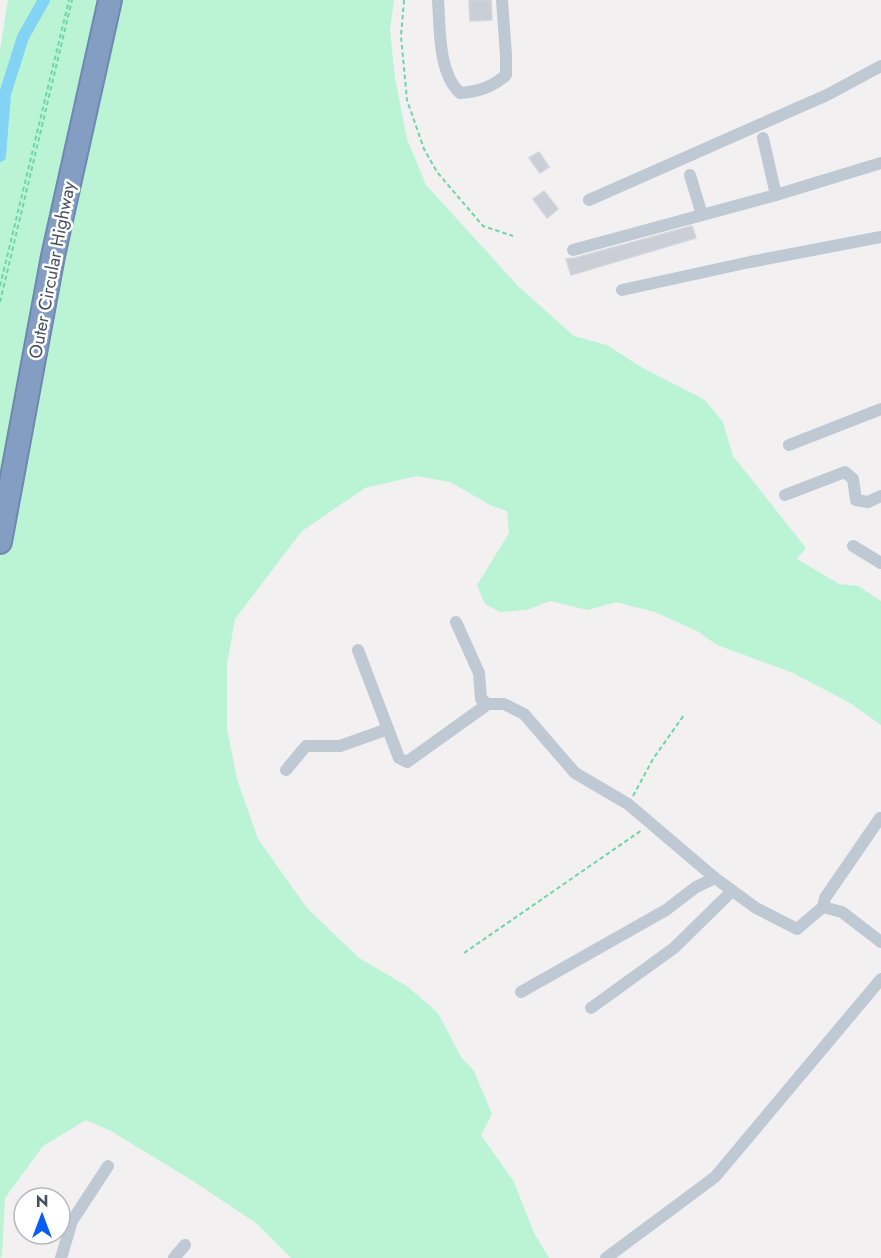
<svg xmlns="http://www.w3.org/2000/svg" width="881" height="1258" viewBox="0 0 881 1258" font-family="Jost,sans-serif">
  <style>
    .green { fill: #baf4d5 }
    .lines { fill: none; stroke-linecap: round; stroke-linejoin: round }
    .canal { stroke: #83d4f4; stroke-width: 12 }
    .building { fill: #cbced6; stroke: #d3d5dc; stroke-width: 1.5 }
    .motorway-casing { stroke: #6e88af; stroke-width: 26 }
    .path { stroke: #6fd5ab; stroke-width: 2; stroke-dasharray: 4.5 3; stroke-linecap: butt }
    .minor { stroke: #bfc9d3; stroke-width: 12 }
    .motorway { stroke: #839dc3; stroke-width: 22 }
    .labels { text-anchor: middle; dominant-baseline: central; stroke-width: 5; stroke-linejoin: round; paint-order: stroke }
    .street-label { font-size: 18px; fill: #46515f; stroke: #fff }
  </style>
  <rect width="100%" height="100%" fill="#f2f0f0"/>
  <path class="green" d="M8,0H394L390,30L395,78L407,139L426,185L519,287L574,336L607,345L641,367L705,400L723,422L733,456L806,548L797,559L839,584L858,586L881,601V725L850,703L793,673L717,645L697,631L655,612L616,602L588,610L550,601L527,610L500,612L485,604L477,585L509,533L507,511L492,506L450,482L417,476L365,488L302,531L235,619L227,664V729L237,779L258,839L307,908L359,958L407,986L438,1013L461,1057L474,1071L492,1114L481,1135L514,1182L534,1233L549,1258H291L256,1223L193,1181L111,1131L86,1120L43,1146L5,1198L2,1256L0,1258V50Z"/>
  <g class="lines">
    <path class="canal" d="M0,156L5,94L23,37L44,0"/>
  </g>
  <g class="building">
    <path d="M469,0H491L492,20L470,21Z"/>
    <path d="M539,152L549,167L540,173L529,158Z"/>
    <path d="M544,191L558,209L547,218L533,199Z"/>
    <path d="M692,226L696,238L571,275L566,259L575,258Z"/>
  </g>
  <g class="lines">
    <g class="motorway-casing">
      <path id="motorway" d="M0,542L53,256L110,0"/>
    </g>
    <g class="path">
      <path d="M404,0L401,36L407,100L424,149L437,172L483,226L513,236"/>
      <path d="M0,286L69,0"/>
      <path d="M0,302L72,0"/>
      <path d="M633,796L653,759L684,715"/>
      <path d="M464,953L642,830"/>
    </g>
    <g class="minor">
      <path d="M438,0C440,28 438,73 460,93C477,92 493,87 506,75V55L502,0"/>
      <path d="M763,138L776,195"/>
      <path d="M690,175L702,215"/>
      <path d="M589,200L827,95L881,66"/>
      <path d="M573,250L776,195L881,163"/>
      <path d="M622,290L750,262L881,237"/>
      <path d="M789,445L881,409"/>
      <path d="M785,495L845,472L853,479L856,500L868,502L881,496"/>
      <path d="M853,546L881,563"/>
      <path d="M456,622L479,673L481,699L488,704H504L524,714L575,773L628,804L715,878L756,908L797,929L823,907L842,912L881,942"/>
      <path d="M358,650L399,758L407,762L488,704"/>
      <path d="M286,770L306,746H340L388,729"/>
      <path d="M823,907L825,898L880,818"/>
      <path d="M521,992L666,910L696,887L715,878"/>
      <path d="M591,1008L674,948L732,891"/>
      <path d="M61,1258L72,1221L108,1166"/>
      <path d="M174,1258L185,1245"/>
      <path d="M606,1258L715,1177L881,979"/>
    </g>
    <use href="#motorway" class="motorway"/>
  </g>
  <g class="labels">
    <g class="street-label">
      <text transform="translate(52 270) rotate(-79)">Outer Circular Highway</text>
    </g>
  </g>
  <g transform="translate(42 1216)"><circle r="28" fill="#ffffff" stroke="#b5b9bf" stroke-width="1.5"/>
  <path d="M0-4.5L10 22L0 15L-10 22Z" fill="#085df4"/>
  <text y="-9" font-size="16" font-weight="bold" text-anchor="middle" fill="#46515f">N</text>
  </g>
</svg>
